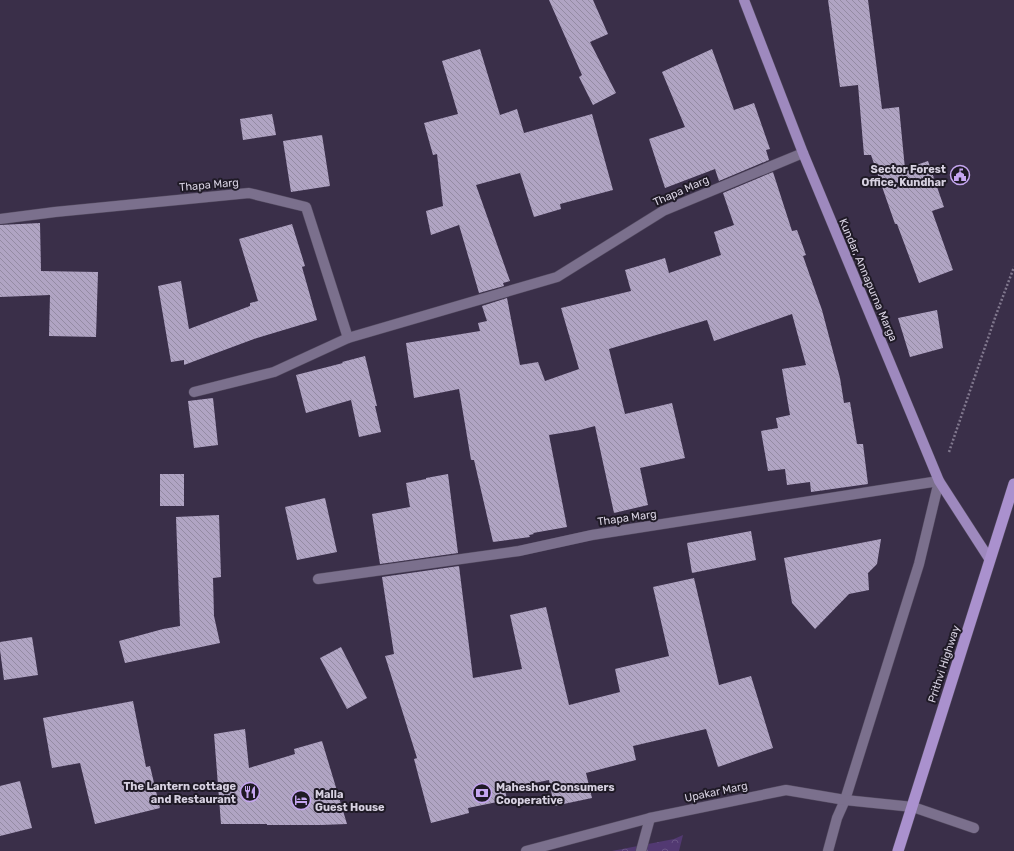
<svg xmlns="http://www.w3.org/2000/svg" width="1014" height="851" viewBox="0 0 1014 851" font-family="Rubik,sans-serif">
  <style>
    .park { fill: url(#park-crowns) }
    .building { fill: url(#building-back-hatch) }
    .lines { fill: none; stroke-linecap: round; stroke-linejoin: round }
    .service-casing { stroke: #544b60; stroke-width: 11 }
    .minor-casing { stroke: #544b60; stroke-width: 11 }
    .primary-casing { stroke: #544b60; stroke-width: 11 }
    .trunk-casing { stroke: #544b60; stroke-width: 12 }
    .path { stroke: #81788e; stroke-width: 2.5; stroke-dasharray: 2 2; stroke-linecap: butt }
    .service { stroke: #7b708d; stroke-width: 10 }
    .minor { stroke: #7b708d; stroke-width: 10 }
    .primary { stroke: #9e89be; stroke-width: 10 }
    .trunk { stroke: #aa91ce; stroke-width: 11 }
    .labels { text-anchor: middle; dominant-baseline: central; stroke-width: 4; stroke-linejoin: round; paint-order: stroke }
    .poi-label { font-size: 11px; font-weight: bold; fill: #d7d1e1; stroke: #1f1a26; text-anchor: end }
    .street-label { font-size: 11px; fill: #d7d1e1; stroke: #1f1a26 }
  </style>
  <defs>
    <pattern id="park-crowns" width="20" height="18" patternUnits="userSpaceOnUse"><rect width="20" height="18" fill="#523972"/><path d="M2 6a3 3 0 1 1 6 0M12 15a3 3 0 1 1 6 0" fill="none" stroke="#6a5586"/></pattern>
    <pattern id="building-back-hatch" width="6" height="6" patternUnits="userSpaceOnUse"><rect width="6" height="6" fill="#b0a4c3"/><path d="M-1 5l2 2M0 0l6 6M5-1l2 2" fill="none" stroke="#948ba3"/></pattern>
  </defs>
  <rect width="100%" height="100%" fill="#3a2f49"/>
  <path class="park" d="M683,835L679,851H612L674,839Z"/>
  <g class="building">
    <path d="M549,0H593L608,34L590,42L616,93L593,105L579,77L582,75Z"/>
    <path d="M828,0H868L882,109L899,107L905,169L928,161L944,207L932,211L953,270L919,283L897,224H895L871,155H864L858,85L840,87Z"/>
    <path d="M480,49L500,115L517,109L524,133L592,114L613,190L560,204L561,209L534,217L520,173L476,185L510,281L503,283L504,286L479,293L459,225L431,235L426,211L443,206L437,154L433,155L424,123L458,114L442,61Z"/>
    <path d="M712,49L734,110L754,103L770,149L766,150L769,160L719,181L715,169L665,188L649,139L685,127L662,72Z"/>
    <path d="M272,114L276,135L243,140L240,119Z"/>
    <path d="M322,135L330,186L291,192L283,141Z"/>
    <path d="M773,172L792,231L797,230L806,255L803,256L822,310L840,378L844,403L850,402L857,444H863L868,484L811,492L810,482L787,485L785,469L768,471L761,431L778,428L776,418L790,415L782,369L806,365L792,314L714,341L707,320L609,349L625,414L672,403L685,458L640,468L648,505L614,513L595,426L580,430L549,435L567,527L533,533L534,534L529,535L530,537L493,542L474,460H471L459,389L414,398L406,343L480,331L478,323L487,321L482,306L507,298L520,365L538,362L545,381L579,369L561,308L631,291L625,270L665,258L669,273L721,255L714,232L734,225L723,193Z"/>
    <path d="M40,223L41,271L98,272L96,337L49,336L50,295L0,297V225Z"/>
    <path d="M292,224L305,266L302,267L317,320L257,338L184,365V360L171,362L158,286L181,281L189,329L250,306V303L258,301L239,239Z"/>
    <path d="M937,310L943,348L910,357L898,318Z"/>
    <path d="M365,356L377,406H375L381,432L359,437L351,400L306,413L296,375L343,363L342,362Z"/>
    <path d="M213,398L218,445L194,448L188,401Z"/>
    <rect x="160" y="474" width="24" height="32"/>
    <path d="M448,474L458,553L380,564L372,514L410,507L406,483L426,479V478Z"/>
    <path d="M325,498L337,552L297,560L285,507Z"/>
    <path d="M219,515L221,577L213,578L214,616L220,643L125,663L119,641L163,629L180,626L176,517Z"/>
    <path d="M751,531L756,560L692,573L687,543Z"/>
    <path d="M881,539L877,564L868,573L869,590L849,594L815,629L792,603L784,558Z"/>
    <path d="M459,566L473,678L522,669L510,615L546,607L569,705L620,692L615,669L669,656L653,587L694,578L719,685L751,676L773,748L718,767L706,729L633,746L636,760L586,773L592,798L554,806L549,780L505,789L507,800L468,808L469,813L431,823L414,759L417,758L385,656L394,654L382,577Z"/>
    <path d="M32,637L38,675L4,680L0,650V642Z"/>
    <path d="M341,647L367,698L347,709L320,658Z"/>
    <path d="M133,701L146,767L150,766L160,808L95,824L80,763L52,768L43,718Z"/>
    <path d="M245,729L249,768L295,754L294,749L322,741L347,824L321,825H267V824H221L214,734Z"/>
    <path d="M20,781L32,828L0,836V786Z"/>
  </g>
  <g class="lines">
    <g class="service-casing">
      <g id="service">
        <path d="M913,807L974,828"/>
        <path d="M641,851L650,818"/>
        <path d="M828,851L837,818L845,800L919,564L939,481"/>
      </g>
    </g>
    <g class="minor-casing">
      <g id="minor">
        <path d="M0,219L55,212L249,193L306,207L348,338"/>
        <path d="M194,392L274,372L348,338L557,277L663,211L803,153"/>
        <path d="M318,579L519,551L592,535L939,481"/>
        <path d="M526,851L650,818L786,790L845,800L913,807"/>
      </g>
    </g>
    <g class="primary-casing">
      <path id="primary" d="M744,0L803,153L939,481L990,560"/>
    </g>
    <g class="trunk-casing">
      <path id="trunk" d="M898,851L1014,484"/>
    </g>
    <path class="path" d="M949,452L996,315L1014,267"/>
    <use href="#service" class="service"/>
    <use href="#minor" class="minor"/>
    <use href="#primary" class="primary"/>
    <use href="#trunk" class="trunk"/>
  </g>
  <defs>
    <g id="civic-ring" transform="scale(1)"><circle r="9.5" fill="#1f1a26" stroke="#c5a6f0" stroke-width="1.5"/><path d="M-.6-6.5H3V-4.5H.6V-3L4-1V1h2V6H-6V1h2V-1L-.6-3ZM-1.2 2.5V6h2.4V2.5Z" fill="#c5a6f0"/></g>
    <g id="restaurant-ring" transform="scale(1)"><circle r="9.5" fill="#1f1a26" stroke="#c5a6f0" stroke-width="1.5"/><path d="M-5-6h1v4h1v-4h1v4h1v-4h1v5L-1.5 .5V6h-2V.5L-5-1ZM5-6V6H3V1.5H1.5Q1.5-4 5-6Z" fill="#c5a6f0"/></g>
    <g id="bank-ring" transform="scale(1)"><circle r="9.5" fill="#1f1a26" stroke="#c5a6f0" stroke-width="1.5"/><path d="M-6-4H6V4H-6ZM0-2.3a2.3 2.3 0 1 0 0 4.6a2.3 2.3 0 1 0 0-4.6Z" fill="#c5a6f0"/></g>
    <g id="hotel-ring" transform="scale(1)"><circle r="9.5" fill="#1f1a26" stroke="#c5a6f0" stroke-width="1.5"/><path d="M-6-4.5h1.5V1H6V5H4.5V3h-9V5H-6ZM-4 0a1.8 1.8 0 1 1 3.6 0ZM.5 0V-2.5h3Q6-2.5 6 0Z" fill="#c5a6f0"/></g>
  </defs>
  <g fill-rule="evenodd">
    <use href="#civic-ring" x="960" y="175"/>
    <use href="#restaurant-ring" x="250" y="792"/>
    <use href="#bank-ring" x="482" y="793"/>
    <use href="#hotel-ring" x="301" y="800"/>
  </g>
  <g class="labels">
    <g class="poi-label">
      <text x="946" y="169">Sector Forest<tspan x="946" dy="13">Office, Kundhar</tspan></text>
      <text x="236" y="786">The Lantern cottage<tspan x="236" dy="13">and Restaurant</tspan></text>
      <text x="496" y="787" text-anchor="start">Maheshor Consumers<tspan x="496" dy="13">Cooperative</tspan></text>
      <text x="315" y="794" text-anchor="start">Malla<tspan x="315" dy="13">Guest House</tspan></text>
    </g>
    <g class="street-label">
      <text transform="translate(209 185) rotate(-5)">Thapa Marg</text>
      <text transform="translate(681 191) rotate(-24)">Thapa Marg</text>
      <text transform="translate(868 280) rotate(67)">Kundar, Annapurna Marga</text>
      <text transform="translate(627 518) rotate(-8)">Thapa Marg</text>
      <text transform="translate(944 664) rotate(-72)">Prithvi Highway</text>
      <text transform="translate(716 792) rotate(-12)">Upakar Marg</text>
    </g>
  </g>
</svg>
